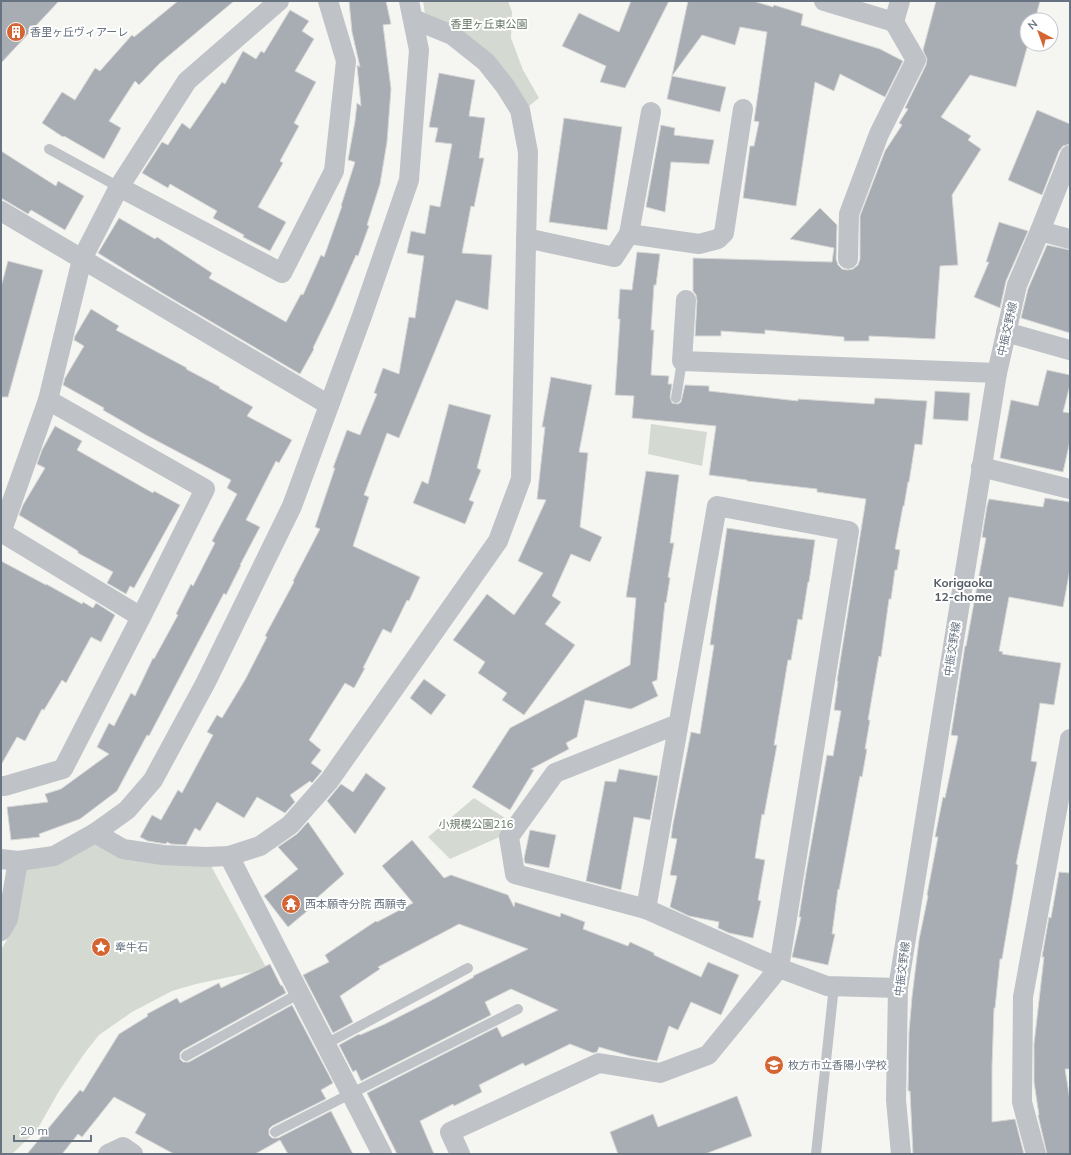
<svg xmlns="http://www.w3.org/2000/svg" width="1071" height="1155" viewBox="0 0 1071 1155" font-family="Mulish,'Noto Sans JP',sans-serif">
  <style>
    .green { fill: #d4dad2 }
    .building { fill: #a7adb3; stroke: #d7d7d5 }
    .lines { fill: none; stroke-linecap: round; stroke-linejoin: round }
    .service { stroke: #bfc2c6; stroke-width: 10 }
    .minor { stroke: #bfc2c6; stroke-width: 20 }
    .labels { text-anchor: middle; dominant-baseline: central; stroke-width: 4; stroke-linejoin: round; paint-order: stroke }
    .park-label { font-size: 11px; fill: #677865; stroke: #fff }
    .poi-label { font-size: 11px; fill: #677381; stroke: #fff; text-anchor: start }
    .street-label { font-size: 11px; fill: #677381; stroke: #fff }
    .neighbourhood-label { font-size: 12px; font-weight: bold; fill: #545d66; stroke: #fff }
  </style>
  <rect width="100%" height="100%" fill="#f5f5f2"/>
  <g class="green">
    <path d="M423,1H508L512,12L511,38L523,70L539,98L529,106L425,14Z"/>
    <path d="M651,424L707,432L702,466L648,454Z"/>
    <path d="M474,798L511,822L504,835L450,859L428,837Z"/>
    <path d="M94,843L210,864L267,969L196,984L172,991L132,1012L99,1035L84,1054L59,1091L37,1130L12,1154H1V950L17,922L26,869Z"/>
  </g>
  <g class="building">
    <path d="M1,1H59L1,63Z"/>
    <path d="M178,1H234L160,63L139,85L135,81L109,121L121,128L104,159L64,136L63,137L42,123L62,92L75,100L95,68L100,71L132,35L134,37Z"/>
    <path d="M349,1H386L391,24L383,25L391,89L387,142L380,184L367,225L369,226L358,256L356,255L333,307L313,348L314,349L300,374L164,294L98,253L119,218L155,239L157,237L212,273L209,278L286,322L301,294L303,295L321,255L324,257L342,206H341L355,162L348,160L355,121L357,103L361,106L357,65L360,67L352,32Z"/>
    <path d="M631,1H669L625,88L600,82L606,66L562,46L579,13L619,32Z"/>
    <path d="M688,1H753L773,7L774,5L803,14L801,25L880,49L903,61L885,97L840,74L834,91L815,82L796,206L743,198L750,146H754L759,122L754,121L767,32L740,27L735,45L702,35L672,76L726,87L720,112L667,99Z"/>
    <path d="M936,1H1040L1035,20H1027L1028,44L1016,87L970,75L941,117L971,136L968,140L981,149L952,195L958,265L940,266L935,339L869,336V341H844V337L765,330V334L721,331V336H695L697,301L696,295L693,291V258L832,262L834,248L790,239L820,208L837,225L836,259L838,265L842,269L847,270L853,269L858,265L860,259V216L885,151L902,125L899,123L908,109L905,108L926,65L927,59L923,50Z"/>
    <path d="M290,10L309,21L302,31L314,39L295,71L316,82L294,123L299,126L280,161L283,163L258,207L286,222L270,251L243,237L244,235L213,218L217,211L170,184L168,188L142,173L162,142L168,145L182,123L190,129L222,82L225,84L243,51L256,59L261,51L264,53Z"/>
    <path d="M439,73L475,80L469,116L485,118L479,158H484L474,207L471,206L462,253L492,255L488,310L456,300L399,438L387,433L364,495L369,497L353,546L420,577L409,601L407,600L391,633L383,629L363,668H365L354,688L345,683L309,740L321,750L311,763L322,771L312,783L310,781L290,795L295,802L285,813L257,797L244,818L217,802L200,831L195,828L186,845L171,844L167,842L166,844L148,841L140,837L152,815L161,820L178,790L182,793L213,735L207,732L217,715L222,718L245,680L267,637L265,636L294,582L293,581L320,529L315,527L335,468H333L347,430L360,435L377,394L374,393L383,368L399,374L409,317L415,318L424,256L407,253L411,231L425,234L430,205L440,207L452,144L435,142L438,128L429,127Z"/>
    <path d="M1037,110L1070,124V144L1063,146L1059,151L1042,195L1008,180Z"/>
    <path d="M564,118L622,127L607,230L549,222Z"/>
    <path d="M661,125L675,128L674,135L714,140L709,164L671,162L665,212L646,207Z"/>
    <path d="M1,151L56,186L58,181L84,196L65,230L31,210L28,214L1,198Z"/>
    <path d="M999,222L1028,231L1006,281L1000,308L974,297L989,262H986Z"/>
    <path d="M1047,245L1070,250V333L1021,318L1028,289Z"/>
    <path d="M637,252L660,254L656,285H654L651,330H654L651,375L669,376L668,384H672L670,397L672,403L678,404L681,402L685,385L709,386V391L798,401V399L874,404L875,398L927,401L922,445L915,444L909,482H908L904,506H903L895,549L900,550L897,570H895L891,599H889L881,657L879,656L868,720H870L865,749H867L862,777L860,776L839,890L838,889L832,934H835L828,965L792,957L801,917H799L806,873L827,755L833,756L841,711L834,710L838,681H837L866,499L817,492V489L747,481V480L709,475L716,426L632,418L634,396L615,395L620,319H618L620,289L632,290Z"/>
    <path d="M8,261L43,270L8,397H1V287Z"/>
    <path d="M91,309L119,326L116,330L187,368L186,369L220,387L219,388L253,407L247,416L292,440L279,463L276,461L246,520L260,527L240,565H241L226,595L224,593L149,736L147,735L117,791L80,819L39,834L40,837L11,840L7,807L48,802L45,794L61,789L109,754L97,747L109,723L114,726L131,693L135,696L153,658L154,659L178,615L176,614L191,584L193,586L215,543L212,541L237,494L227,488L231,480L146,435L103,410L104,408L63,385L65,378L84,346L74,340L75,336Z"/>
    <path d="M1047,370L1070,375V385L1063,412L1070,413V441L1063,472L1000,458L1011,400L1038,406Z"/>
    <path d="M551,377L592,385L579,452L588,453L580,527L602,537L590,562L571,554L552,596L561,602L545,624L575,645L524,715L502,700L507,693L478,673L485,662L453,640L487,594L514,615L543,573L518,561L546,500L537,499L545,427H542Z"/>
    <path d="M935,391L970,393L968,421L933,419Z"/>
    <path d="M449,404L491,415L477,468L481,470L469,500L474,502L465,524L413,503L422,481L428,484Z"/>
    <path d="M55,426L82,441L77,450L153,493L154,491L180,505L134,588L130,586L126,594L107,583L113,572L78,553V551L19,515L23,505L45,468L37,464L42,450Z"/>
    <path d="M646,471L679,475L670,543H674L668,577L670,578L666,603L665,602L657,680L652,682L658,696L631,709L585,700L577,737L566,743L569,749L531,769L534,770L510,810L472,787L510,728L630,665L636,598L626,597Z"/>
    <path d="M1045,498L1070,502V569L1063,607L1009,597L999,651L1003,652L1002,654L1061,663L1054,705L1040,703L1031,761L1037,762L1016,864L1018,865L1002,959H1000L995,1008H994L992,1067V1122L1015,1119L1024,1154H913L910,1091H908L909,1032L912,997L919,940L928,896L927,895L938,837H935L943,797L945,798L958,736L951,735L965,646H966L986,538L982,537L987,506L989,499L1043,507Z"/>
    <path d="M727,528L773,535L815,540L809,582H808L802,620L798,619L791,660H788L774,745H777L764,815L762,814L755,858L765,860L758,900L761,901L753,938L729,933L718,928L719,922L689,916L670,907L677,876L670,875L677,839L671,838L673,824L691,732L700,734L714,645H710Z"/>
    <path d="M1,561L46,585V584L82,604L83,602L93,608L96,603L115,615L101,642L91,637L66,683L62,680L44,710L42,709L25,741L17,737L1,765Z"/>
    <path d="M424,679L446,695L431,715L410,698Z"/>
    <path d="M619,769L658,776L650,820L634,817L621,890L586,881L605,781L616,782Z"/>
    <path d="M366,773L386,788L355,834L327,801L341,784L353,792Z"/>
    <path d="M308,822L344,874L310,904L312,907L288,927L264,896L298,869L278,847L297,834Z"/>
    <path d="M530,830L556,835L549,868L525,863L524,859Z"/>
    <path d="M412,840L444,878L451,875L508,895L514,907L515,902L560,917L561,913L585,922L583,929L628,946L630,942L654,953V955L701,977L708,962L739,975L721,1015L691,1002L678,1030L669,1026L657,1061L630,1056L599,1047L597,1052L593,1053L570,1044L525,1066L523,1063L479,1085L482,1092L454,1106L453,1104L420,1121L434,1154H397L367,1093L497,1027L502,1037L558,1010L511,989L485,1002L491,1015L361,1081L356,1070L353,1072L339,1045L359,1034L360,1035L385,1024L432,1000L474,977L473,976L528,949L459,924L378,967L380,969L340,996L353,1022L333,1033L303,975L329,962L325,955L376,921L377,922L413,903L382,866Z"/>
    <path d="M1059,872L1070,873V1069H1065L1070,1100V1154H1047L1038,1115H1039L1034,1082V1044L1044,957H1042L1049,917L1051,918Z"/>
    <path d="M270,964L281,986L282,985L286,993L183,1050L180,1053V1059L183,1062H189L292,1005L333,1083L321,1090L326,1099L272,1126L269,1129V1135L272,1138H278L331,1111L353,1154H288L280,1140L255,1154H174L135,1133L146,1114L114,1097L82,1137L78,1134L62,1154H27L80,1090L83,1092L119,1034L148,1016L147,1014L177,998L180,1003L219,983L221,988Z"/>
    <path d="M737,1096L752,1136L705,1154H618L610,1132L653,1114L658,1127Z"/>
  </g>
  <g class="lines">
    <g class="service">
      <path d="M49,149L119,187"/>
      <path d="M676,398L682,361"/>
      <path d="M326,1044L468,968"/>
      <path d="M186,1056L300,993"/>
      <path d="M275,1132L518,1009"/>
      <path d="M816,1154L834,986"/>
    </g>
    <g class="minor">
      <path d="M328,1L346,61L334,171L282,273L119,187L82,259L329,405"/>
      <path d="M824,1L894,22L900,1"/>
      <path d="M119,187L187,81L279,1"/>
      <path d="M1,211L82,259L48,400L205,489L141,617L1,532"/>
      <path d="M1040,231L1070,239"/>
      <path d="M629,234L651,112"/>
      <path d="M526,238L614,257L629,234L699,244L718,239L724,233L743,109"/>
      <path d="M848,259L849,214L879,134L916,60L894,22"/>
      <path d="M686,300L682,361L997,373"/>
      <path d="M1006,332L1070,350"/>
      <path d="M981,467L1070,489"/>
      <path d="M1,533L48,400"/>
      <path d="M678,724L555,773L509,837L515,874L646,909L717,506L849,531L779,968L827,986L898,988"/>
      <path d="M1,786H5L63,769L141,617"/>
      <path d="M95,833L123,849L163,855L206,857L229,856L260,846L290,825L329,781L498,541L521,479L528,152L520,110L505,86L486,62L452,35L413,19"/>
      <path d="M229,856L382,1154"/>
      <path d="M1,859L18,861L54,856L95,833L127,810L153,780L206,682L292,506L362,316L409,180L419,50L409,1"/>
      <path d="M1,931L8,919L18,861"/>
      <path d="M108,1154L123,1147L133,1154"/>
      <path d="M460,1154L450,1132L599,1063L660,1073L708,1055L779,968L646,909"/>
      <path d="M901,1154L896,1100L898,988L997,373L1017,285L1040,231L1070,155"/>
      <path d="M1036,1154L1022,1102L1023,997L1070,739"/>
    </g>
  </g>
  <defs>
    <g id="building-disc" transform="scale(1)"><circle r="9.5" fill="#d56433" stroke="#fff"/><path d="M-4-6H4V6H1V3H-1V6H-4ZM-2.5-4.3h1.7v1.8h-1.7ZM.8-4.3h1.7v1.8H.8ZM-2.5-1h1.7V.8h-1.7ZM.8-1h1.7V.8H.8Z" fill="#fff"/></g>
    <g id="temple-disc" transform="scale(1)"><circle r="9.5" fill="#d56433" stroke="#fff"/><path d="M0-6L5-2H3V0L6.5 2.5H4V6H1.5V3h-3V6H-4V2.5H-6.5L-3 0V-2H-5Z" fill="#fff"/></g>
    <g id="sight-disc" transform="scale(1)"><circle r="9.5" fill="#d56433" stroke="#fff"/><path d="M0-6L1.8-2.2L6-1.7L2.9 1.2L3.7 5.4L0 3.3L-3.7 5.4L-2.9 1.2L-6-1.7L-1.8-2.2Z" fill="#fff"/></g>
    <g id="school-disc" transform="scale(1)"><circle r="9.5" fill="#d56433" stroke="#fff"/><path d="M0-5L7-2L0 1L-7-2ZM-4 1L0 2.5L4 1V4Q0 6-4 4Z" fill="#fff"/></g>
  </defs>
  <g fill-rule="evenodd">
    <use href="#building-disc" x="16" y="32"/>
    <use href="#temple-disc" x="291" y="904"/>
    <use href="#sight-disc" x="101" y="947"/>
    <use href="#school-disc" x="774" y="1065"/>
  </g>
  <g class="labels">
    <g class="park-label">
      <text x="489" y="24">香里ヶ丘東公園</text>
      <text x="476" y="824">小規模公園216</text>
    </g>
    <g class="poi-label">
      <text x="30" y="32">香里ヶ丘ヴィアーレ</text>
      <text x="305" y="904">西本願寺分院 西願寺</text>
      <text x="115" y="947">牽牛石</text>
      <text x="788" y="1065">枚方市立香陽小学校</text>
    </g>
    <g class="street-label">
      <text transform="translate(1007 329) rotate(-77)">中振交野線</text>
      <text transform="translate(952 649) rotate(-81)">中振交野線</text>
      <text transform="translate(902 969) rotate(-83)">中振交野線</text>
    </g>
    <g class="neighbourhood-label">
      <text x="963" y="582">Korigaoka<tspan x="963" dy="14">12-chome</tspan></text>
    </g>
  </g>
  <rect width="1071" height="1155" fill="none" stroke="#677381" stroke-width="4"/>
  <g transform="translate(1039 32) rotate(319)"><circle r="19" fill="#ffffff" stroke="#c2c7cd"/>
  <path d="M0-3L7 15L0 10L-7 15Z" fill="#d56433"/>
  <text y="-6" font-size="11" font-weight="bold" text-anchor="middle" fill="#677381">N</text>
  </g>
  <path d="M14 1135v6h77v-6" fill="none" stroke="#677381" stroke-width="2"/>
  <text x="20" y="1135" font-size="12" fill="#677381" stroke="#ffffff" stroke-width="3" paint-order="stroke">20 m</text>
</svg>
